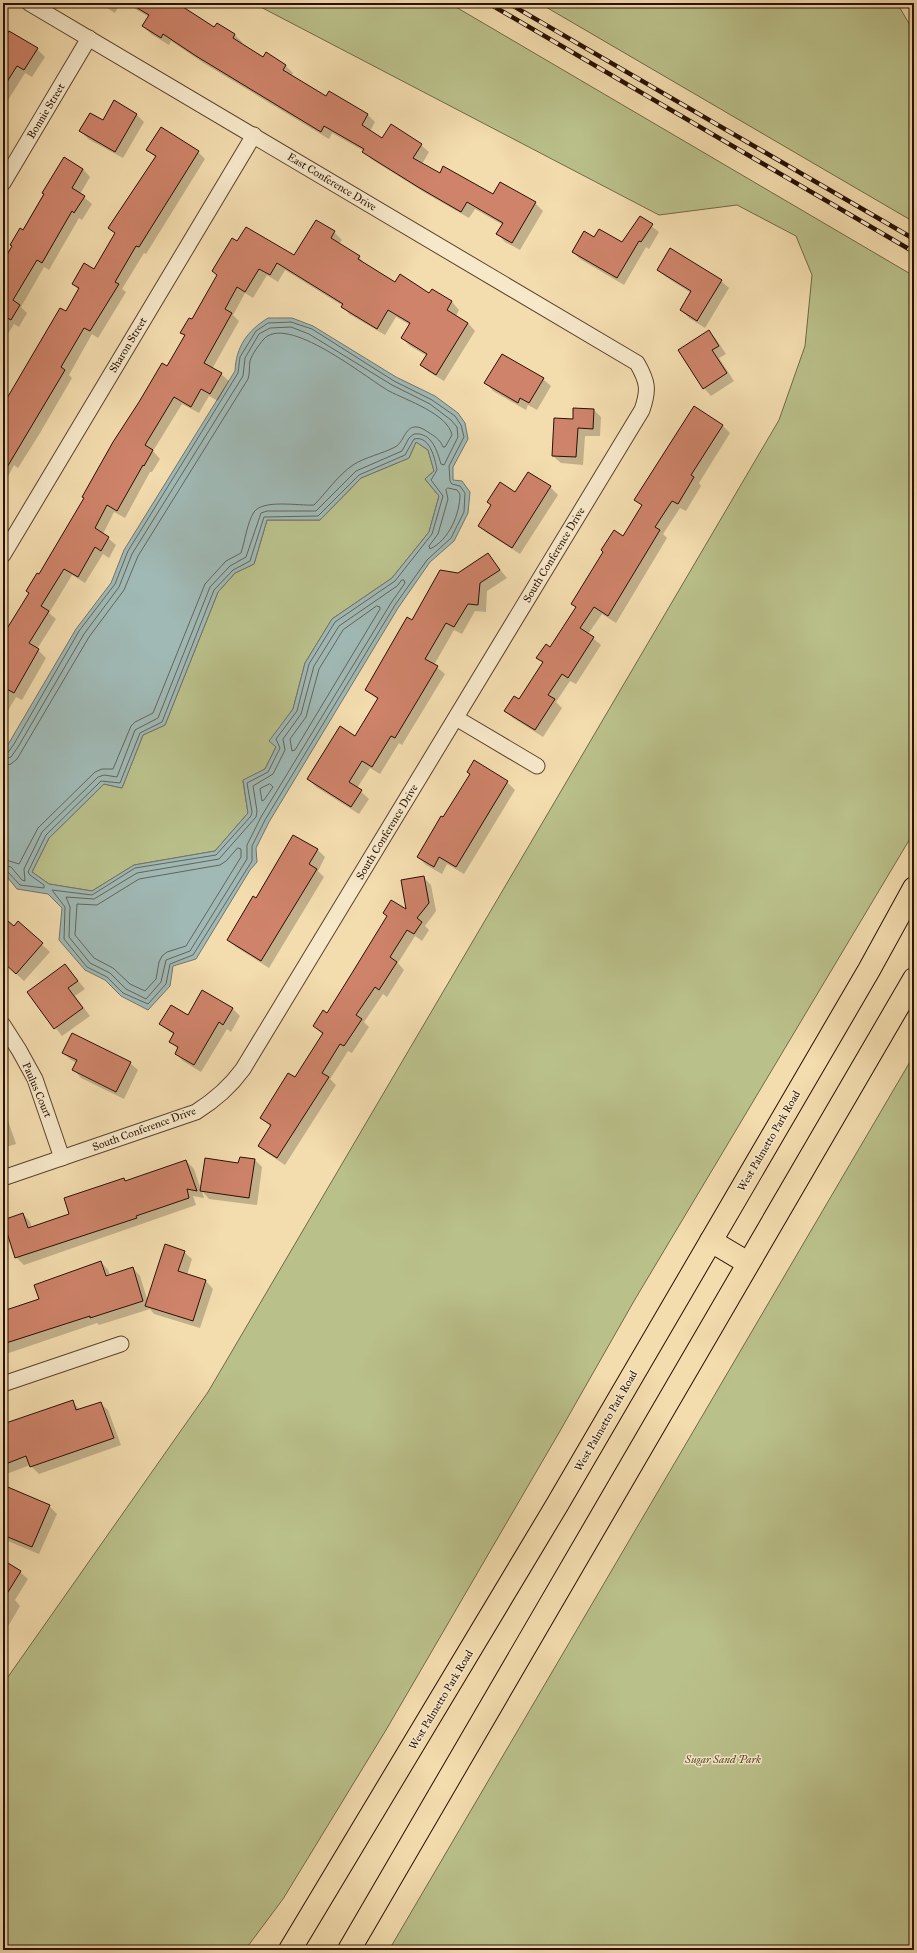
<svg xmlns="http://www.w3.org/2000/svg" width="917" height="1953" viewBox="0 0 917 1953" font-family="'IM FELL Great Primer',serif">
  <style>
    .green { fill: #bac08a; stroke: #726846 }
    .water { fill: #a0b9b5; stroke: #70756d; fill-rule: evenodd }
    .shadow { fill: #0003 }
    .lines { fill: none; stroke-linecap: round; stroke-linejoin: round }
    .shore { stroke: #64645b; stroke-width: 1 }
    .building { fill: #ce836a; stroke: #291001 }
    .minor-casing { stroke: #5c432c; stroke-width: 17 }
    .primary-casing { stroke: #291001; stroke-width: 24 }
    .minor { stroke: #f7e8ca; stroke-width: 15 }
    .primary { stroke: #f3dcae; stroke-width: 22 }
    .rail-casing { stroke: #291001; stroke-width: 4.5 }
    .rail { stroke: #f7e8ca; stroke-width: 3; stroke-dasharray: 9; stroke-linecap: butt }
    .labels { text-anchor: middle; dominant-baseline: central; stroke-width: 3; stroke-linejoin: round; paint-order: stroke }
    .street-label { font-size: 11px; fill: #291001; stroke: #f7e8ca }
    .park-label { font-size: 11px; font-style: italic; fill: #5c4e31; stroke: #f7e8ca }
  </style>
  <rect width="100%" height="100%" fill="#f3dcae"/>
  <filter id="stains"><feTurbulence type="fractalNoise" baseFrequency=".005" numOctaves="4"/><feColorMatrix values="0 0 0 0 .2 0 0 0 0 .09 0 0 0 0 .02 0 0 0 .5 -.17"/></filter>
  <radialGradient id="worn" r=".72"><stop offset=".6" stop-color="#630" stop-opacity="0"/><stop offset="1" stop-color="#630" stop-opacity=".3"/></radialGradient>
  <g class="green">
    <path d="M253,3H449L914,276V832L634,1301L560,1431L386,1730L283,1899L245,1950H3V1684L208,1392L779,420L805,346L812,275L796,236L737,205L659,215Z"/>
    <path d="M539,3H897L914,32V222Z"/>
    <path d="M416,442L428,450L434,471L425,479L439,496L429,532L392,578L332,619L305,663L293,709L270,741L276,747L265,769L243,781L248,813L215,851L134,865L92,891L49,884L32,872L49,838L104,784L122,788L143,735L165,725L218,592L235,573L254,564L267,520H320L361,478L409,458Z"/>
    <path d="M914,1055V1950H389Z"/>
  </g>
  <path class="water" d="M268,318H292L313,326L396,377L435,396L458,413L465,423L468,439L453,467V480L462,481L470,492L468,513L454,541L430,562L398,608L269,822L256,848L257,862L250,870L196,959L173,966L170,986L148,1010L121,996L105,980L85,970L59,940L62,908L48,894L17,889L3,872V753L76,629L111,583L124,550L235,371C236,347 247,331 268,318ZM416,442L428,450L434,471L425,479L439,496L429,532L392,578L332,619L305,663L293,709L269,741L276,747L265,769L243,780L248,813L215,851L134,865L92,891L49,884L32,872L49,838L104,784L122,788L143,735L165,725L218,592L235,573L254,564L267,520H320L361,478L409,458Z"/>
  <g class="shadow">
    <path d="M99,3H120L115,13Z"/>
    <path d="M125,3H175L214,29L217,24L235,35L242,42L241,45L264,59L267,54L286,66L293,73L291,76L326,98L329,93L368,115L375,122L370,131L382,139L421,145L429,152L422,164L440,175L493,196L535,203L543,211L520,250L505,242L498,234L503,225L475,209L469,218L427,194L371,159L364,151L332,133L329,139L205,64L171,41L169,45L151,34L143,26L149,17Z"/>
    <path d="M3,42L37,49L45,57L32,77L25,73L3,108Z"/>
    <path d="M136,114L144,122L123,158L88,139L81,131L103,121Z"/>
    <path d="M3,118L6,121L3,126Z"/>
    <path d="M148,150L198,152L205,159L146,254L144,253L122,289L126,292L98,338L92,334L69,375L72,378L40,433L18,468L14,465L3,486V407L79,290L73,284L94,271L116,234L109,228L156,158Z"/>
    <path d="M64,158L83,169L90,177L80,194L92,204L82,220L79,218L49,270L44,267L21,307L27,313L19,327L14,324L3,342V264Z"/>
    <path d="M640,217L659,232L649,249L646,247L624,285L580,259L573,252L595,238L622,244Z"/>
    <path d="M334,232L342,240L339,244L359,257L366,265L395,284L430,294L432,290L452,302L459,310L456,316L468,323L475,331L444,381L429,372L421,365L427,356L410,346L402,338L410,325L396,317L385,335L349,314L343,306L285,270L278,282L267,275L253,298L245,293L233,315L239,321L212,369L221,374L229,381L218,401L209,396L199,413L182,404L153,451L160,459L152,472H150L125,518L114,512L103,534L116,545L109,558L103,554L85,583L72,575L49,613L56,619L37,649L46,658L22,700L16,697L3,719V634L30,594L168,367L185,336L182,333L192,321L238,242L294,256Z"/>
    <path d="M658,270L721,281L729,288L705,328L689,318L681,310L691,293L666,277Z"/>
    <path d="M709,331L716,339L726,354L719,358L734,381L711,396L704,388Z"/>
    <path d="M543,379L551,386L537,410L528,405L526,410L493,391L486,383Z"/>
    <path d="M694,407L723,426L730,433L699,483L701,486L686,511L680,508L663,534L667,538L616,623L602,614L588,634L601,645L576,684L570,681L556,702L562,708L543,737L513,718L505,710L520,700L543,663L538,658L551,648L576,608L572,604L623,537L642,506L636,499Z"/>
    <path d="M594,410L601,417L600,436H585L583,465L561,463L553,456L574,420Z"/>
    <path d="M528,473L550,487L558,495L520,554L487,533L479,526L515,493Z"/>
    <path d="M488,555L507,578L487,591L486,612L475,611L462,634L454,630L434,665L445,674L402,745L399,743L380,774L370,768L357,788L369,799L359,814L316,787L308,779L356,737L378,700L367,690L412,621L459,574Z"/>
    <path d="M475,762L507,782L515,790L464,874L447,864L442,874L426,865L418,857L471,775L468,772Z"/>
    <path d="M294,836L318,850L325,857L318,871L324,877L269,968L236,947L228,940L257,900Z"/>
    <path d="M423,877L431,885L436,911L425,926L429,930L422,941L415,936L398,963L404,970L387,997L383,994L364,1022L369,1027L352,1053L348,1051L330,1079L336,1085L285,1165L267,1153L260,1146L271,1127L261,1118L295,1078L323,1035L314,1026L328,1014L407,911Z"/>
    <path d="M3,918L14,928L19,923L50,952L24,981L3,962Z"/>
    <path d="M65,965L85,989L75,996L90,1016L62,1036L28,992Z"/>
    <path d="M203,992L233,1009L240,1016L231,1032L227,1029L201,1072L183,1061L176,1053L178,1049L170,1041L174,1035L160,1024L188,1017Z"/>
    <path d="M63,1053L130,1063L138,1070L124,1099L81,1078L74,1070L77,1063L71,1060Z"/>
    <path d="M3,1106L16,1144L3,1148Z"/>
    <path d="M255,1160L262,1167L257,1205L209,1199L202,1191L204,1198L193,1196L196,1205L24,1265L16,1257L23,1214L30,1222L32,1228L70,1215L124,1179L126,1181L186,1161L194,1169L201,1190L239,1164Z"/>
    <path d="M184,1252L192,1259L187,1275L206,1281L213,1289L200,1328L154,1314L150,1309L99,1325L97,1323L3,1355V1307L5,1312L40,1300L101,1262L108,1270L110,1275L133,1268L140,1276L148,1302Z"/>
    <path d="M72,1401L80,1410L100,1403L108,1410L121,1445L39,1474L30,1465L4,1475L3,1473V1425Z"/>
    <path d="M3,1494L49,1506L57,1514L39,1554L3,1539Z"/>
    <path d="M3,1562L20,1572L28,1579L15,1600L20,1606L3,1635Z"/>
  </g>
  <g class="lines">
    <g class="shore">
      <path d="M448,488L457,490L460,494C460,514 449,540 430,549L429,546L438,534L448,499L446,490Z"/>
      <path d="M402,580H404L405,583L391,603L261,817L247,845V859L190,951L166,960L161,982L146,999L126,989L110,973L90,963L69,937L70,907L66,897L94,899L137,873L219,859L256,817L257,811L253,786L273,774L285,750L283,739L301,714L314,666L339,626L397,586Z"/>
      <path d="M377,606L380,607V609L295,750L292,751L290,739L306,717L319,669L343,630Z"/>
      <path d="M3,755L7,754L14,744L79,631L115,584L128,551L238,373L240,357L256,331L268,323L291,322L312,329L394,381L432,400L455,416L461,425L464,437L449,466L450,481L452,484L460,486L465,493L464,512L451,538L427,560L395,605L265,820L252,846V861L193,955L170,964L166,984L148,1004L123,993L107,977L87,967L64,939L65,907L52,890L92,895L135,868L216,855L251,816L252,812L247,783L268,772L280,748L276,739L297,711L309,664L335,622L395,581L432,534L443,496L431,480L437,470C435,459 430,435 414,439L405,455L359,475L318,516L264,517L250,561L233,570L214,590L162,722L140,733L120,783L101,781L46,835L28,872L30,875L44,885V888L20,885L7,871L3,870"/>
      <path d="M3,760L11,757L18,747L84,634L119,587L132,554L243,376L245,358L259,334L270,328L291,327L309,334L392,385L430,404L451,420L457,427L458,437L444,465L441,464C437,451 432,432 414,434L409,438L402,451L356,471L316,511H267L261,513L246,557L230,566L210,587L158,718L135,730L117,777L104,775L98,777L42,832L24,869L25,881L22,880L11,867L3,865"/>
      <path d="M3,766L11,764L17,759L89,637L124,590L138,556L248,379C250,373 249,367 250,361C252,354 259,345 263,340C286,312 366,378 389,391C406,400 448,414 452,435L445,447H443C440,439 434,436 428,432C405,416 406,442 395,447C382,454 365,457 353,465C338,475 326,493 314,505C299,506 263,499 254,512C247,523 245,541 241,553L226,561L205,584L153,713L135,722L131,726L113,769H102L95,772L38,828L19,864L3,859"/>
      <path d="M270,784L273,787L264,800L262,801L260,789Z"/>
      <path d="M238,848L241,849V857L186,946L167,952L162,956L159,962L156,979L145,991L130,984L113,968L94,958L75,935L77,904L97,905L139,879L220,865L226,861Z"/>
    </g>
  </g>
  <g class="building">
    <path d="M129,3H177L214,27L217,23L235,34L233,38L263,57L266,52L286,65L283,70L326,96L329,91L368,114L362,125L382,138L391,124L422,144L413,158L440,173L443,166L493,194L500,182L536,202L512,243L496,234L503,223L467,202L461,212L418,187L362,152L364,149L324,126L321,132L196,56L163,34L161,38L142,26L149,15Z"/>
    <path d="M9,31L38,48L24,70L17,66L3,88V40Z"/>
    <path d="M114,100L137,114L115,152L79,131L90,113L103,120Z"/>
    <path d="M161,127L199,151L139,247L136,246L115,282L119,284L90,331L84,328L61,367L65,370L3,474V405L60,308L66,311L79,288L72,284L84,263L94,269L115,233L108,228L156,156L146,150Z"/>
    <path d="M64,157L83,169L72,188L85,196L74,213L72,211L42,263L37,260L13,300L20,305L11,320L4,316L3,318V262L12,246L10,245L20,228L23,230L44,194L42,193Z"/>
    <path d="M640,216L653,224L641,242L639,241L617,278L572,252L584,231L594,237L599,229L622,242Z"/>
    <path d="M316,220L335,231L331,238L360,256L358,259L395,282L400,274L429,293L432,289L452,301L447,310L468,323L436,375L420,365L427,354L401,338L410,323L388,310L377,329L341,307L343,304L277,263L270,275L259,269L245,292L237,287L225,309L232,313L204,363L222,373L210,394L201,389L191,407L174,397L145,445L153,450L144,466L143,465L117,511L107,505L95,528L109,537L101,551L95,547L78,577L64,569L41,606L49,611L29,643L39,649L14,693L3,687V635L29,593L26,591L37,573L39,574L84,498L82,497L113,442L139,402L162,363L167,366L185,335L180,333L189,318L192,319L217,275L212,271L232,238L237,241L246,227L294,255Z"/>
    <path d="M670,248L722,280L697,321L680,310L691,291L657,270Z"/>
    <path d="M709,330L719,346L712,350L727,373L703,389L678,350Z"/>
    <path d="M502,354L544,378L529,403L520,398L518,403L484,383Z"/>
    <path d="M694,406L723,425L691,475L694,477L678,504L672,501L655,527L660,530L608,616L594,607L580,628L594,637L568,678L562,674L548,695L555,699L535,730L504,711L514,696L519,699L543,662L536,658L546,644L550,647L576,607L571,604L603,552L601,550L614,530L623,536L642,505L634,500Z"/>
    <path d="M573,408L594,409L593,429L578,428L576,457L552,456L554,418L573,419Z"/>
    <path d="M528,472L551,486L512,548L478,526L491,505L487,502L500,482L515,492Z"/>
    <path d="M488,553L500,570L480,583L478,605L468,604L454,627L446,623L425,659L438,666L419,698L395,738L391,736L372,767L362,761L349,782L362,790L351,807L307,779L340,726L355,736L378,698L365,690L407,617L412,620L440,570L458,573Z"/>
    <path d="M474,760L508,781L456,867L439,857L434,867L417,857L441,816L443,817L470,774L467,772Z"/>
    <path d="M293,835L318,849L309,864L317,869L261,961L227,940L253,896L256,898Z"/>
    <path d="M424,876L429,903L417,918L422,922L414,934L407,930L390,957L397,962L379,990L375,987L356,1015L362,1019L344,1046L340,1044L322,1073L329,1077L277,1158L258,1146L271,1125L260,1118L288,1073L295,1077L323,1033L313,1026L323,1010L327,1013L352,973L387,916L383,913L391,900L406,909L401,880Z"/>
    <path d="M3,917L14,926L18,921L43,943L16,974L3,962Z"/>
    <path d="M65,964L78,981L68,988L83,1008L54,1029L27,992Z"/>
    <path d="M202,990L233,1008L223,1025L219,1022L194,1065L175,1054L178,1047L169,1042L174,1033L159,1024L171,1005L188,1015Z"/>
    <path d="M72,1033L131,1062L116,1092L72,1070L77,1060L62,1053Z"/>
    <path d="M240,1157L255,1159L249,1198L200,1191L205,1158L238,1163Z"/>
    <path d="M186,1160L197,1191L187,1189L189,1198L136,1216L137,1218L15,1258L3,1220L23,1213L28,1228L69,1214L64,1198L124,1178L125,1181Z"/>
    <path d="M165,1244L185,1251L178,1271L206,1280L193,1321L145,1306Z"/>
    <path d="M101,1261L106,1276L133,1267L143,1301L90,1318V1316L3,1344V1311L39,1299L34,1285Z"/>
    <path d="M73,1400L76,1410L101,1402L114,1438L30,1467L26,1456L3,1465V1424Z"/>
    <path d="M3,1485L50,1505L32,1547L3,1535Z"/>
    <path d="M3,1560L21,1571L3,1600Z"/>
  </g>
  <g class="lines">
    <g class="minor-casing">
      <g id="minor">
        <path d="M3,183L89,38"/>
        <path d="M3,555L254,135"/>
        <path d="M456,718L537,766"/>
        <path d="M3,1025L19,1050L35,1079L62,1158"/>
        <path d="M3,1178L196,1112C215,1100 230,1087 243,1069L642,410C649,390 648,382 637,363L29,3"/>
        <path d="M3,1384L121,1344"/>
      </g>
    </g>
    <g class="primary-casing">
      <g id="primary">
        <path d="M711,1241L748,1263"/>
        <path d="M290,1950L557,1505L869,970L914,888"/>
        <path d="M349,1950L914,979"/>
      </g>
    </g>
    <use href="#minor" class="minor"/>
    <use href="#primary" class="primary"/>
    <g class="rail-casing">
      <g id="rail">
        <path d="M488,3L914,252"/>
        <path d="M508,3L914,239"/>
      </g>
    </g>
    <use href="#rail" class="rail"/>
  </g>
  <g class="labels">
    <g class="street-label">
      <text transform="translate(46 111) rotate(-59)">Bonnie Street</text>
      <text transform="translate(332 182) rotate(31)">East Conference Drive</text>
      <text transform="translate(128 345) rotate(-59)">Sharon Street</text>
      <text transform="translate(554 555) rotate(-59)">South Conference Drive</text>
      <text transform="translate(387 832) rotate(-59)">South Conference Drive</text>
      <text transform="translate(37 1090) rotate(67)">Paulus Court</text>
      <text transform="translate(144 1129) rotate(-20)">South Conference Drive</text>
      <text transform="translate(769 1141) rotate(-60)">West Palmetto Park Road</text>
      <text transform="translate(606 1421) rotate(-60)">West Palmetto Park Road</text>
      <text transform="translate(441 1700) rotate(-59)">West Palmetto Park Road</text>
    </g>
    <g class="park-label">
      <text x="723" y="1759">Sugar Sand Park</text>
    </g>
  </g>
  <rect width="917" height="1953" fill="none" stroke="#f3dcae" stroke-width="16"/>
  <rect x="4" y="4" width="909" height="1945" fill="none" stroke="#291001" stroke-width="2"/>
  <rect x="8" y="8" width="901" height="1937" fill="none" stroke="#291001"/>
  <rect width="100%" height="100%" filter="url(#stains)"/>
  <rect width="100%" height="100%" fill="url(#worn)"/>
</svg>
